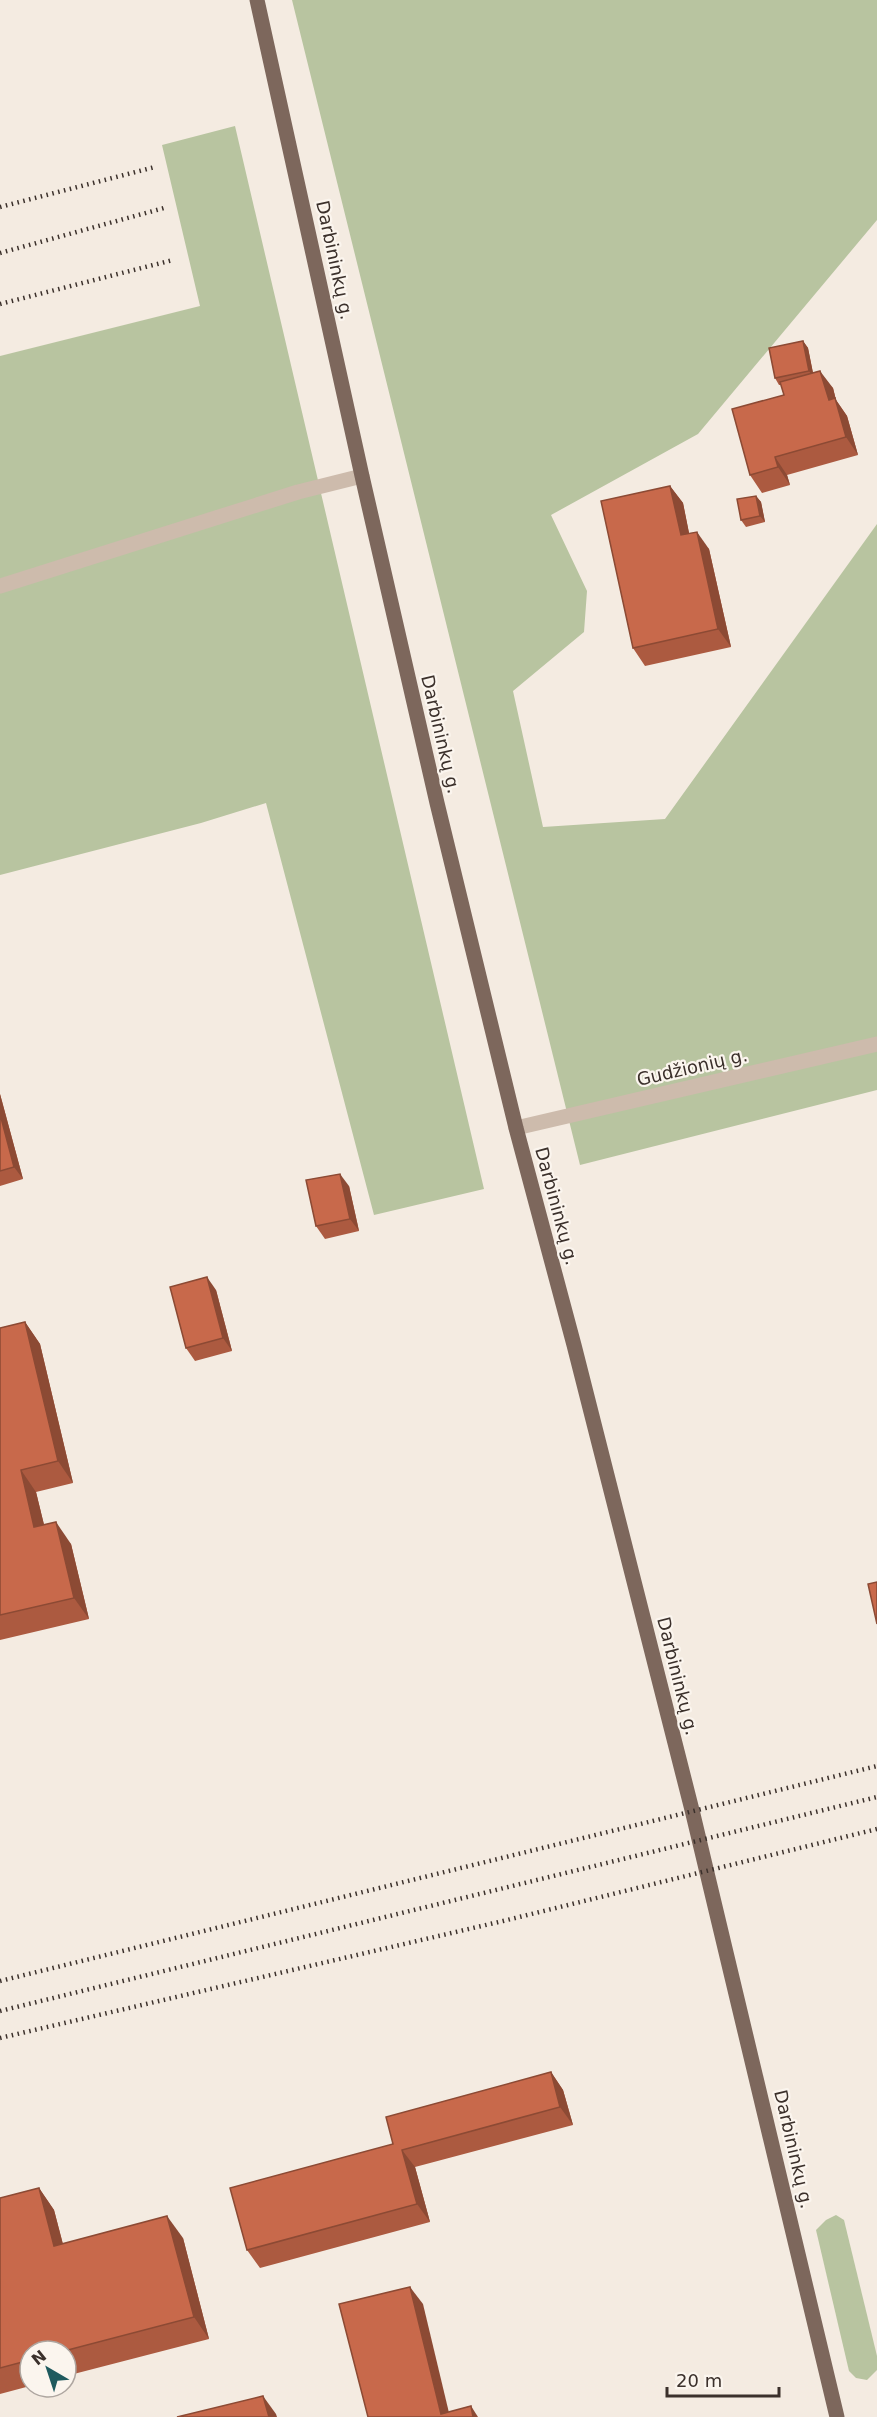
<svg xmlns="http://www.w3.org/2000/svg" width="877" height="2417" viewBox="0 0 877 2417" font-family="'DejaVu Sans',sans-serif">
  <style>
    .green { fill: #b8c4a0 }
    .lines { fill: none; stroke-linecap: round; stroke-linejoin: round }
    .minor { stroke: #cdbbac; stroke-width: 15 }
    .primary { stroke: #7d675c; stroke-width: 15 }
    .rail { stroke: #3b302b; stroke-width: 4.5; stroke-dasharray: 1.5 4.5; stroke-linecap: butt }
    .wall { fill: #ac5a40 }
    .shaded-wall { fill: #8c4a34 }
    .building { fill: #c8694b; stroke: #8c4a34; stroke-width: 1.5 }
    .labels { text-anchor: middle; dominant-baseline: central; stroke-width: 4.5; stroke-linejoin: round; paint-order: stroke }
    .street-label { font-size: 18px; fill: #3b302b; stroke: #fbf5ee }
  </style>
  <rect width="100%" height="100%" fill="#f4ebe1"/>
  <g class="green">
    <path d="M292,0H877V220L698,434L551,515L587,591L584,632L513,691L543,827L665,819L877,524V1090L580,1165Z"/>
    <path d="M235,126L484,1189L374,1215L266,803L201,823L0,875V356L200,306L162,145Z"/>
    <path d="M836,2215L844,2220L877,2356V2370L867,2380L856,2378L849,2371L816,2230L826,2220Z"/>
  </g>
  <g class="lines">
    <g class="minor">
      <path d="M0,586L298,492L362,476"/>
      <path d="M516,1128L877,1044"/>
    </g>
    <path class="primary" d="M257,0L362,476L437,803L516,1128L574,1345L692,1810L837,2417"/>
    <g class="rail">
      <path d="M0,207L155,167"/>
      <path d="M0,253L164,208"/>
      <path d="M0,304L173,260"/>
      <path d="M0,1981L877,1766"/>
      <path d="M0,2011L877,1797"/>
      <path d="M0,2038L503,1921L877,1829"/>
    </g>
  </g>
  <g class="wall">
    <path d="M803,341L808,348L813,373L833,388L836,400L847,416L858,455L787,475L790,485L762,493L750,475L784,395L781,385H779L775,378Z"/>
    <path d="M670,486L683,503L689,533L709,549L731,647L645,666L633,648Z"/>
    <path d="M756,496L761,502L765,522L746,527L741,520Z"/>
    <path d="M0,1094L23,1179L0,1186Z"/>
    <path d="M349,1186L359,1231L325,1239L316,1226Z"/>
    <path d="M216,1290L232,1351L195,1361L186,1348Z"/>
    <path d="M25,1322L40,1344L73,1483L36,1492L44,1525L71,1544L89,1619L0,1640V1328Z"/>
    <path d="M551,2072L563,2090L573,2125L415,2167L430,2222L260,2268L247,2250L393,2144Z"/>
    <path d="M39,2188L54,2210L63,2244L183,2238L209,2339L66,2376V2351H30V2386L0,2394V2198Z"/>
  </g>
  <g class="shaded-wall">
    <path d="M803,341L808,348L814,378L809,371Z"/>
    <path d="M820,371L833,388L836,400L847,416L858,455L846,437L829,400Z"/>
    <path d="M775,457L787,475L790,485L778,467Z"/>
    <path d="M670,486L683,503L693,553L681,535Z"/>
    <path d="M756,496L761,502L765,522L760,516Z"/>
    <path d="M697,532L709,549L731,647L718,629Z"/>
    <path d="M0,1094L23,1179L14,1167L0,1114Z"/>
    <path d="M340,1174L349,1186L359,1231L350,1219Z"/>
    <path d="M207,1277L216,1290L232,1351L223,1338Z"/>
    <path d="M25,1322L40,1344L73,1483L58,1461Z"/>
    <path d="M21,1470L36,1492L50,1549L34,1527Z"/>
    <path d="M56,1522L71,1544L89,1619L74,1598Z"/>
    <path d="M551,2072L563,2090L573,2125L560,2107Z"/>
    <path d="M402,2150L415,2167L430,2222L417,2204Z"/>
    <path d="M39,2188L54,2210L69,2268L54,2246Z"/>
    <path d="M167,2216L183,2238L209,2339L194,2317Z"/>
    <path d="M410,2287L423,2304L450,2417L441,2414Z"/>
    <path d="M263,2396L276,2414L277,2417H269Z"/>
    <path d="M471,2406L478,2417H473Z"/>
  </g>
  <g class="building">
    <path d="M803,341L809,371L775,378L769,348Z"/>
    <path d="M820,371L829,400L835,398L846,437L775,457L778,467L750,475L732,409L784,395L780,382Z"/>
    <path d="M670,486L681,535L697,532L718,629L633,648L601,501Z"/>
    <path d="M756,496L760,516L741,520L737,499Z"/>
    <path d="M0,1114L14,1167L0,1171Z"/>
    <path d="M340,1174L350,1219L316,1226L306,1180Z"/>
    <path d="M207,1277L223,1338L186,1348L170,1287Z"/>
    <path d="M25,1322L58,1461L21,1470L34,1527L56,1522L74,1598L0,1615V1328Z"/>
    <path d="M877,1582V1624L868,1584Z"/>
    <path d="M551,2072L560,2107L402,2150L417,2204L247,2250L230,2188L393,2144L386,2117Z"/>
    <path d="M39,2188L54,2246L167,2216L194,2317L64,2351H30V2360L0,2368V2198Z"/>
    <path d="M410,2287L441,2414L471,2406L473,2417H368L339,2304Z"/>
    <path d="M263,2396L269,2417H177Z"/>
  </g>
  <g class="labels">
    <g class="street-label">
      <text transform="translate(335 260) rotate(78)">Darbininkų g.</text>
      <text transform="translate(441 734) rotate(77)">Darbininkų g.</text>
      <text transform="translate(692 1067) rotate(-13)">Gudžionių g.</text>
      <text transform="translate(557 1206) rotate(75)">Darbininkų g.</text>
      <text transform="translate(678 1676) rotate(76)">Darbininkų g.</text>
      <text transform="translate(794 2149) rotate(77)">Darbininkų g.</text>
    </g>
  </g>
  <g transform="translate(48 2369) rotate(321)"><circle r="28" fill="#fbf5ee" stroke="#aea6a0" stroke-width="1.5"/>
  <path d="M0-4.5L10 22L0 15L-10 22Z" fill="#1f5a5e"/>
  <text y="-9" font-size="16" font-weight="bold" text-anchor="middle" fill="#3b302b">N</text>
  </g>
  <path d="M667 2387v9h112v-9" fill="none" stroke="#3b302b" stroke-width="3"/>
  <text x="676" y="2387" font-size="18" fill="#3b302b" stroke="#fbf5ee" stroke-width="4.5" paint-order="stroke">20 m</text>
</svg>
